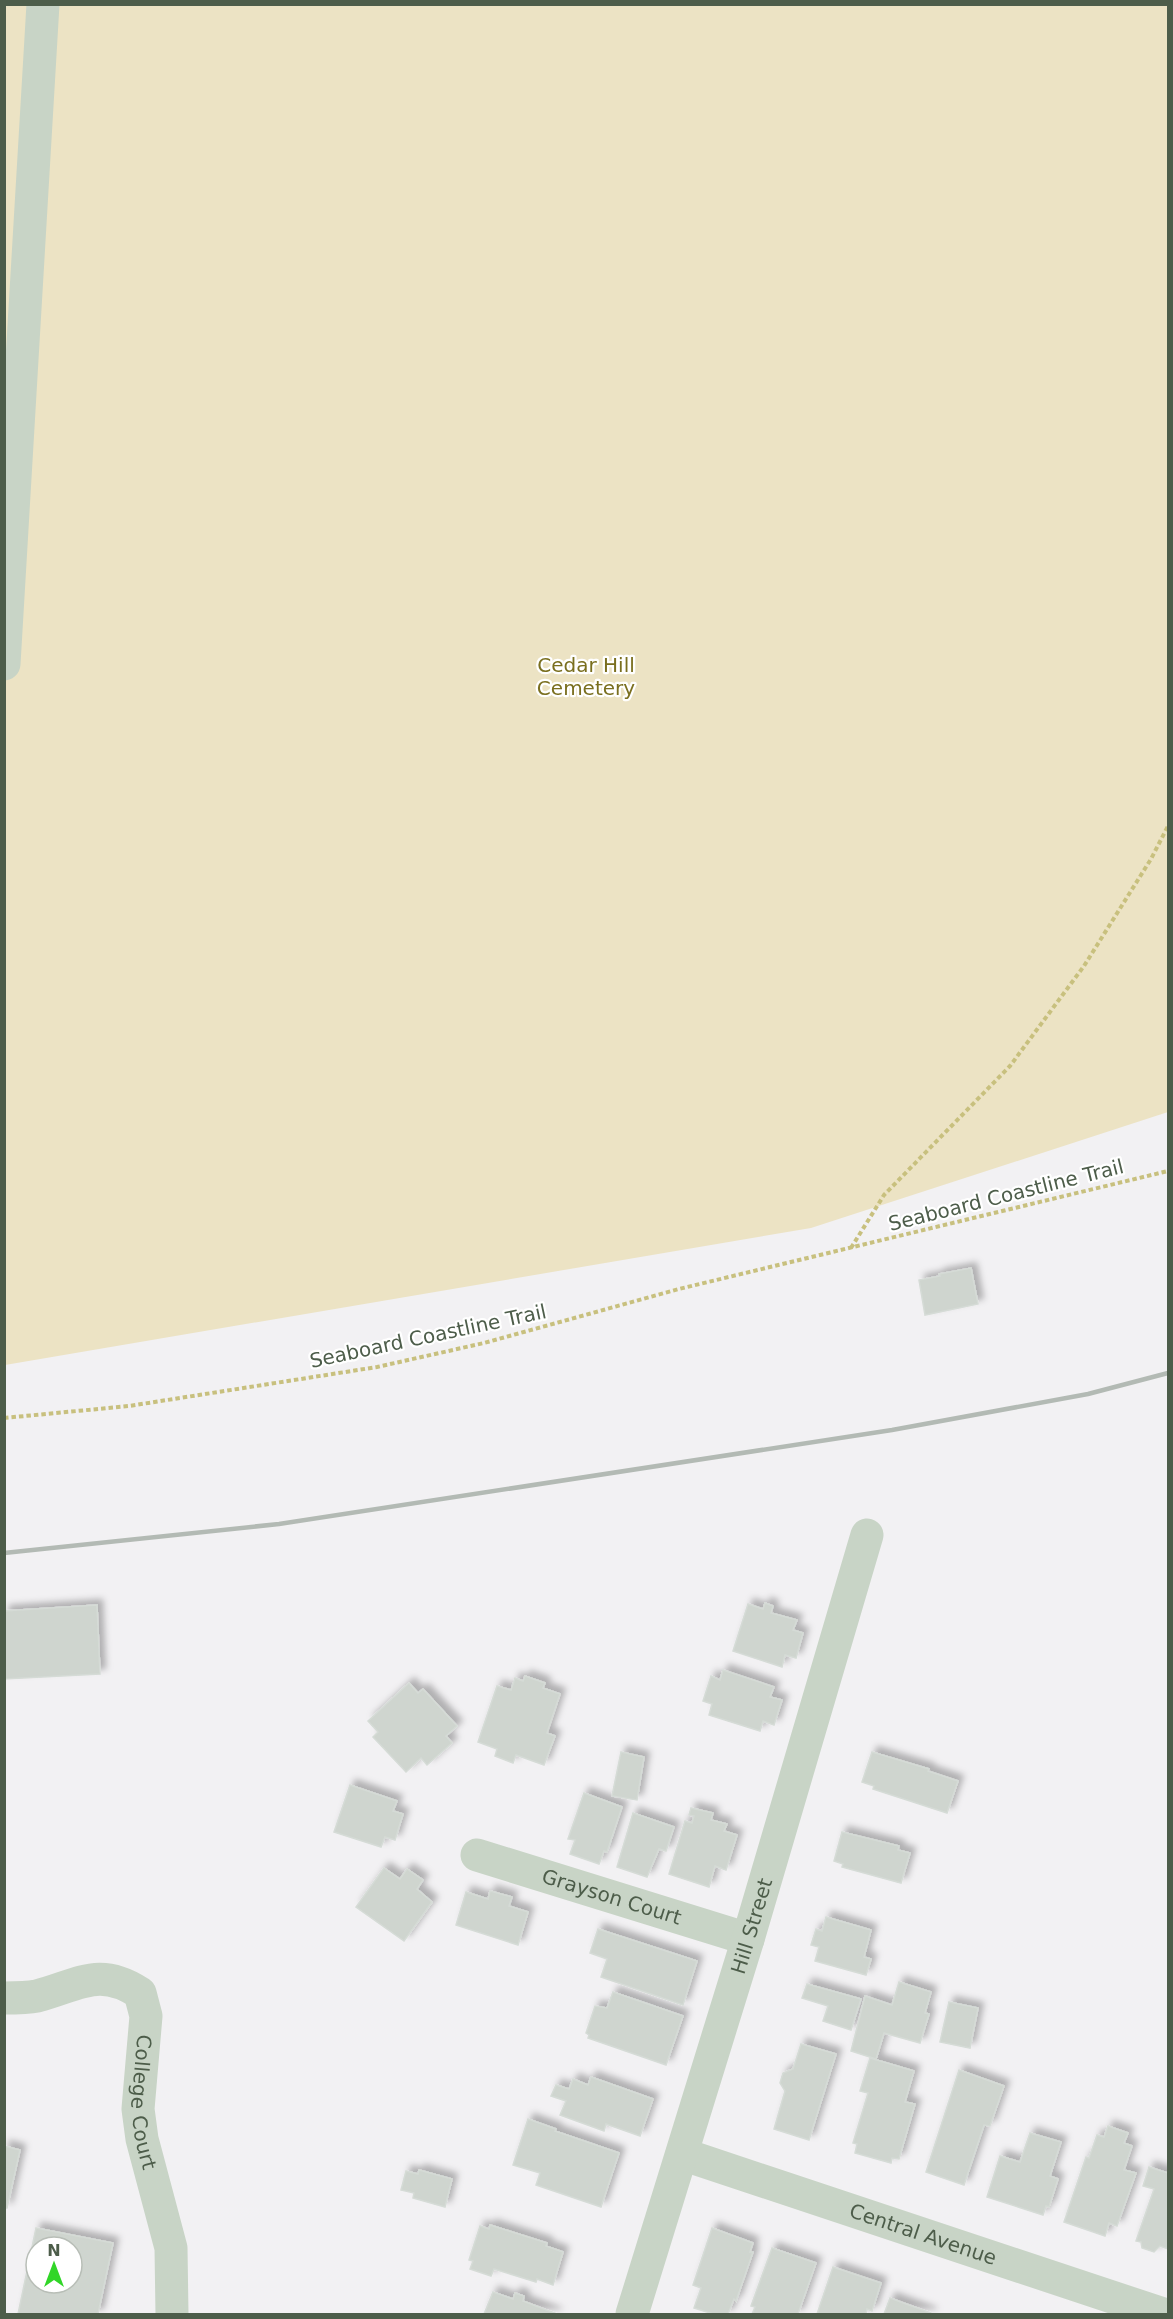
<svg xmlns="http://www.w3.org/2000/svg" width="1173" height="2319" viewBox="0 0 1173 2319" font-family="'DejaVu Sans',sans-serif">
  <style>
    .green { fill: #ece3c4 }
    .building { fill: #cfd5cf; stroke: #d5dbd6; stroke-width: 1.5; fill-rule: evenodd; filter: url(#shadow) }
    .lines { fill: none; stroke-linecap: round; stroke-linejoin: round }
    .path { stroke: #c8c07e; stroke-width: 4; stroke-dasharray: 4.5 3; stroke-linecap: butt }
    .minor { stroke: #c8d4c6; stroke-width: 33 }
    .rail { stroke: #b3bab4; stroke-width: 4.5 }
    .labels { text-anchor: middle; dominant-baseline: central; stroke-width: 4.5; stroke-linejoin: round; paint-order: stroke }
    .park-label { font-size: 20px; fill: #7a6f1f; stroke: #fff }
    .street-label { font-size: 20px; fill: #4d5d4a; stroke: #fff }
  </style>
  <defs>
    <filter id="shadow"><feDropShadow dx="5.5" dy="-5.5" stdDeviation="3" flood-color="#0004"/></filter>
  </defs>
  <rect width="100%" height="100%" fill="#f2f1f3"/>
  <path class="green" d="M5,5H1168V1112L811,1228L5,1365Z"/>
  <g class="building">
    <path d="M971,1268L978,1304L925,1315L919,1280L940,1276L939,1274Z"/>
    <path d="M765,1603L773,1606L771,1613L797,1620L793,1630L803,1633L796,1658L785,1655L782,1667L733,1651L748,1604L763,1609Z"/>
    <path d="M97,1605L100,1674L4,1679V1611Z"/>
    <path d="M723,1670L774,1687L770,1697L782,1700L774,1725L763,1721L760,1731L709,1715L712,1704L703,1701L711,1676L720,1680Z"/>
    <path d="M525,1676L545,1683L543,1688L560,1694L547,1733L555,1736L544,1765L516,1755L513,1763L495,1756L497,1749L478,1742L497,1686L511,1690L515,1678L523,1681Z"/>
    <path d="M409,1683L418,1693L423,1689L457,1726L446,1736L452,1743L427,1765L421,1758L406,1772L373,1737L378,1732L368,1721Z"/>
    <path d="M621,1752L644,1757L637,1800L612,1796Z"/>
    <path d="M872,1752L929,1769L928,1771L958,1781L947,1813L873,1789L874,1786L862,1782Z"/>
    <path d="M350,1785L397,1801L393,1811L403,1814L395,1840L385,1837L381,1847L334,1832Z"/>
    <path d="M584,1793L622,1807L607,1852L604,1851L599,1864L570,1854L575,1840L568,1839Z"/>
    <path d="M691,1808L713,1813L711,1820L727,1824L724,1831L737,1835L726,1870L715,1866L709,1887L669,1874L685,1821L692,1823L694,1816L689,1815Z"/>
    <path d="M633,1813L674,1827L666,1851L659,1849L647,1877L617,1867Z"/>
    <path d="M842,1832L899,1846L898,1850L910,1853L901,1883L842,1867L843,1864L834,1861Z"/>
    <path d="M384,1868L400,1879L407,1869L423,1880L417,1889L432,1902L404,1941L356,1907Z"/>
    <path d="M490,1891L512,1897L509,1906L528,1912L518,1945L456,1925L466,1892L488,1899Z"/>
    <path d="M826,1917L871,1930L864,1957L871,1959L866,1975L815,1961L819,1947L811,1945L816,1929L822,1931Z"/>
    <path d="M598,1929L697,1961L683,2005L601,1977L607,1959L590,1953Z"/>
    <path d="M899,1982L931,1992L925,2013L929,2014L920,2043L884,2033L876,2059L851,2051L865,1996L892,2005Z"/>
    <path d="M807,1984L861,1999L851,2030L823,2021L828,2006L802,1998Z"/>
    <path d="M613,1992L683,2016L666,2065L588,2038L589,2035L586,2033L595,2006L607,2008Z"/>
    <path d="M949,2002L978,2008L970,2048L940,2042Z"/>
    <path d="M801,2044L836,2054L809,2140L774,2129L785,2091L780,2083L783,2073L793,2069Z"/>
    <path d="M870,2058L914,2071L905,2102L915,2104L899,2159L892,2158L891,2163L855,2153L857,2144L853,2143L868,2093L860,2091Z"/>
    <path d="M959,2070L1004,2086L990,2126L984,2125L964,2185L926,2172Z"/>
    <path d="M591,2077L653,2099L640,2136L606,2124L604,2131L560,2115L566,2101L551,2096L556,2085L569,2089L573,2079L588,2085Z"/>
    <path d="M528,2119L556,2129L555,2131L619,2153L601,2207L536,2185L540,2173L513,2165Z"/>
    <path d="M1108,2126L1128,2133L1124,2143L1132,2146L1124,2170L1136,2173L1117,2226L1109,2223L1105,2236L1064,2222L1086,2157L1089,2158L1097,2135L1104,2137Z"/>
    <path d="M1030,2133L1061,2142L1050,2176L1058,2179L1049,2207L1046,2206L1043,2215L987,2197L1000,2156L1020,2162Z"/>
    <path d="M4,2146L20,2150L7,2208H4Z"/>
    <path d="M1149,2167L1168,2173V2249L1160,2246L1154,2252L1142,2248L1141,2242L1136,2241L1154,2189L1143,2186Z"/>
    <path d="M419,2170L452,2179L445,2207L413,2198L414,2193L401,2190L406,2171L418,2174Z"/>
    <path d="M490,2225L547,2243L546,2246L563,2252L553,2285L537,2279L536,2282L494,2269L491,2276L470,2269L473,2261L469,2260L480,2226L489,2229Z"/>
    <path d="M36,2228L113,2243L98,2314H18ZM36,2247H72V2283H36Z"/>
    <path d="M712,2228L753,2243L750,2252H753L736,2301L734,2299L728,2314H713L694,2308L701,2288L693,2285Z"/>
    <path d="M772,2248L816,2263L798,2314H752L755,2307L751,2306Z"/>
    <path d="M833,2267L881,2283L872,2311L867,2309L866,2314H817Z"/>
    <path d="M493,2292L513,2299L515,2293L524,2296L523,2301L557,2314H484Z"/>
    <path d="M890,2298L931,2313V2314H884Z"/>
  </g>
  <g class="lines">
    <g class="path">
      <path d="M851,1248L884,1195L1010,1066L1084,966L1151,859L1168,826"/>
      <path d="M4,1418L129,1406L377,1367L484,1343L679,1289L1168,1171"/>
    </g>
    <g class="minor">
      <path d="M4,664L43,4"/>
      <path id="s1" d="M477,1855L748,1939"/>
      <path id="s2" d="M4,1998C15,1998 27,1998 37,1996C79,1985 99,1966 140,1993L146,2016L138,2109L142,2139L171,2248L172,2314"/>
      <path id="s3" d="M682,2154L1163,2314"/>
      <path id="s4" d="M632,2314L748,1939L867,1535"/>
    </g>
    <path class="rail" d="M4,1553L279,1524L892,1430L1088,1394L1168,1373"/>
  </g>
  <g class="labels">
    <g class="park-label">
      <text x="586" y="665">Cedar Hill<tspan x="586" dy="23">Cemetery</tspan></text>
    </g>
    <g class="street-label">
      <text transform="translate(1006 1195) rotate(-14)">Seaboard Coastline Trail</text>
      <text transform="translate(428 1336) rotate(-12)">Seaboard Coastline Trail</text>
      <text stroke="none"><textPath href="#s1" startOffset="141">Grayson Court</textPath></text>
      <text stroke="none"><textPath href="#s4" startOffset="406">Hill Street</textPath></text>
      <text stroke="none"><textPath href="#s2" startOffset="252">College Court</textPath></text>
      <text stroke="none"><textPath href="#s3" startOffset="254">Central Avenue</textPath></text>
    </g>
  </g>
  <rect width="1173" height="2319" fill="none" stroke="#4d5d4a" stroke-width="12"/>
  <g transform="translate(54 2265)"><circle r="28" fill="#ffffff" stroke="#b8beb7" stroke-width="1.5"/>
  <path d="M0-4.5L10 22L0 15L-10 22Z" fill="#31d628"/>
  <text y="-9" font-size="16" font-weight="bold" text-anchor="middle" fill="#4d5d4a">N</text>
  </g>
</svg>
